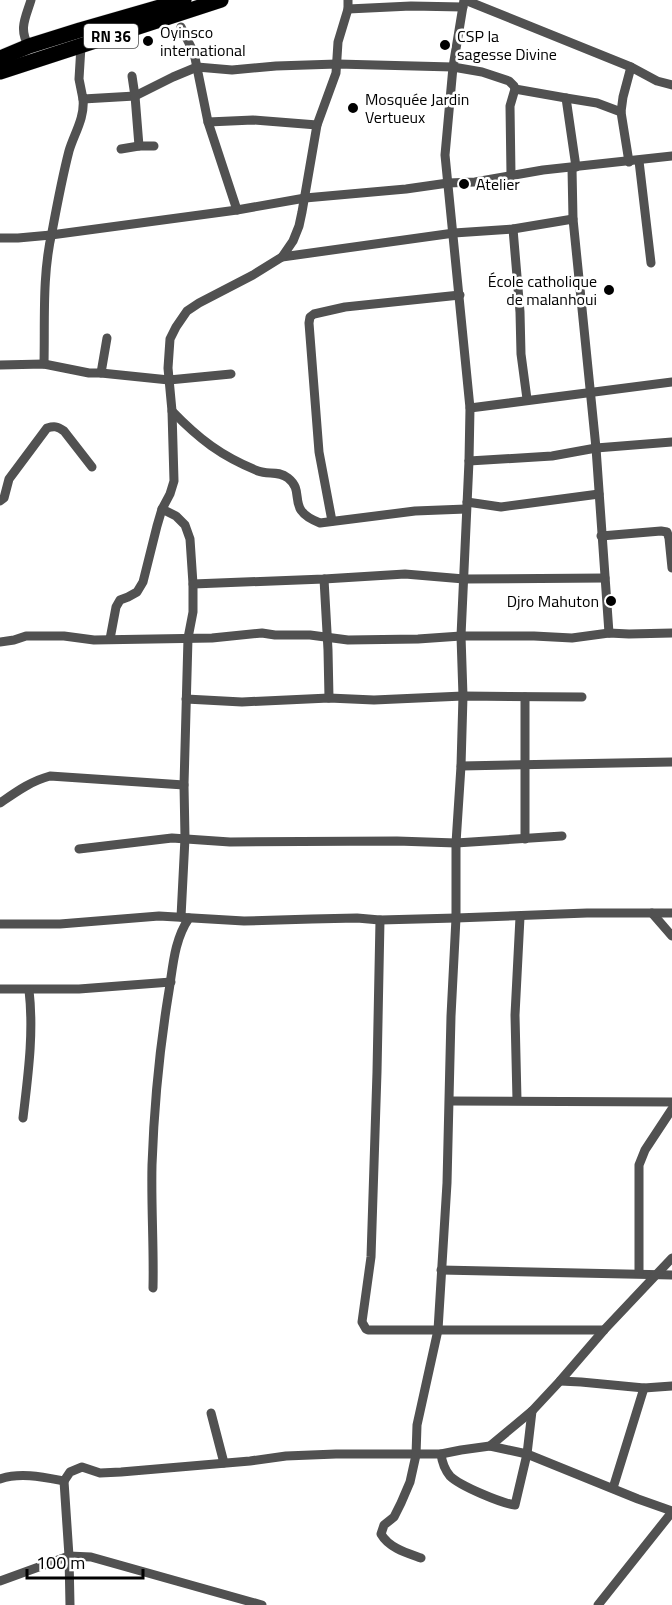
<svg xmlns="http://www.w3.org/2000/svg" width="672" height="1605" viewBox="0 0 672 1605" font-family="'Titillium Web',sans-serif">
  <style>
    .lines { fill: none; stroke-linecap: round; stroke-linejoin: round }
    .primary-casing { stroke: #dbdbdb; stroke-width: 16 }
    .street { stroke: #515151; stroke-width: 9 }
    .primary { stroke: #000; stroke-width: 15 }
    .poi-dot { fill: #000; stroke: #fff; stroke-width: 2 }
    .labels { text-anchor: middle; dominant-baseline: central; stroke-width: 5; stroke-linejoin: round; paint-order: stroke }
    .shield { fill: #fff; stroke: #4c4c4c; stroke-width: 1.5 }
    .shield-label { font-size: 15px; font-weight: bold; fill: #000 }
    .poi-label { font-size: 16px; fill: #000; stroke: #fff; text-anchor: start }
  </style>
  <rect width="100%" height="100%" fill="#fff"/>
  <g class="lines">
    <g class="primary-casing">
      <g id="primary">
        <path d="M0,58L29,46L80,30L184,0"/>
        <path d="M0,72L221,0"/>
      </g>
    </g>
    <g class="street">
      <path d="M465,0L631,67L657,81L672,85"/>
      <path d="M348,9L411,6L463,7"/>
      <path d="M181,27L194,53L208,122L237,210"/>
      <path d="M29,46C18,29 26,17 31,0"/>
      <path d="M81,46L79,79L83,99L135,96L173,77L197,67L232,70L276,66L337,64L453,67L482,72L509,81L514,86L515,89L510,106L511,175"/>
      <path d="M132,76L135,96L139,146H154"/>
      <path d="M515,89L566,98L576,167"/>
      <path d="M566,98L597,103L621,112L629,162"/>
      <path d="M621,112L623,97L631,67"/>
      <path d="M208,122L253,120L317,125"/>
      <path d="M121,149L139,146"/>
      <path d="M639,161L651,263"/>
      <path d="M572,168L573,219L596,448L609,633"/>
      <path d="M513,229L520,312L521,354L527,399"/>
      <path d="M0,238H18L51,235L237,210L305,198L406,189L448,183L475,182L543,170L672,156"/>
      <path d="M282,257L454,233L513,229L573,219"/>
      <path d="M44,364C45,321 42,275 52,232C57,205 62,178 69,151C74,134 85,118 83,99"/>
      <path d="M0,365L44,364L89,373H101L169,380L231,374"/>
      <path d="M101,373L107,338"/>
      <path d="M470,408L672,382"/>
      <path d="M172,411C199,439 221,456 258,471C268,475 278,470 288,478C307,493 284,509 320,523L415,511L466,509"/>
      <path d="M469,461L552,456L596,448L672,442"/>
      <path d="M0,501L4,498L9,479L47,428C54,426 57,426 64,431L92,467"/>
      <path d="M467,502L501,507L599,494"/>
      <path d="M162,509L176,516L185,525L190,539L193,584V612L188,638L184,785L185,838L181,917"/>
      <path d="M332,521L319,452L309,323L310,317L314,314L345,307L460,295"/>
      <path d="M601,536L661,531L667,532L669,538L672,568"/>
      <path d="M324,579L328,650L329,698"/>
      <path d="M193,584L324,579L405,574L464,579L605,578"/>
      <path d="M110,639L116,607L120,600L128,597L137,592L143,582L157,526L162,509L170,494L174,481L172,411L168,368L170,339L176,327L187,311L199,303L253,275L282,257L293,241L299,226L302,212L317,125L336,73L338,42L348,9V0"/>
      <path d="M0,642L14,640L26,636H64L94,640L212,638L262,633L275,635H310L348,640L418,639L461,636H534L572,638L609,633L629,634L672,633"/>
      <path d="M186,699L242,702L329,698L374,700L463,696L582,697"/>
      <path d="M461,766L672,762"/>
      <path d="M0,803C16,792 31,781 50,776L184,785"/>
      <path d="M525,839V697"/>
      <path d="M79,849L172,838L230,842L397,841L456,843L562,836"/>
      <path d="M652,913L672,936"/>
      <path d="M380,920L377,1072L371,1257L362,1322L366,1329L368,1330H604"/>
      <path d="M0,924H60L159,916L244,921L312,919L357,918L380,920L456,918L587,913H672"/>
      <path d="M0,989H79L171,982"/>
      <path d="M517,1100L515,1015L520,917"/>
      <path d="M450,1101L672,1102"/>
      <path d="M23,1118C28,1075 34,1033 29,990"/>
      <path d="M441,1270L672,1275"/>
      <path d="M639,1273V1165L645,1150L672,1109"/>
      <path d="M153,1288C154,1247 151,1206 152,1165C154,1108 159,1053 168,997C173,969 173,942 189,918"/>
      <path d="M560,1381L581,1382L644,1388L672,1386"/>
      <path d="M211,1413L224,1463"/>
      <path d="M490,1446L532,1411L560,1381L604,1330L672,1258"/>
      <path d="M441,1454C442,1462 445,1470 450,1476C460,1486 501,1503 515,1505L527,1454L532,1411"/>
      <path d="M0,1479C20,1472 43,1477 64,1481L70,1472L82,1467L100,1473L121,1472L250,1461L286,1456L336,1454H441L461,1450L490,1446L527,1454L638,1499L672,1511"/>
      <path d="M64,1481L69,1556L70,1605"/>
      <path d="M613,1488L644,1388"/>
      <path d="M421,1558C407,1553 389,1548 381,1534L384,1525L394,1517L401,1503L410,1482L416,1455L417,1425L438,1330L447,1183L451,1016L456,918V843L461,766L463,696L461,636L469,461L470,408L445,155L453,67L464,0"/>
      <path d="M0,1581L69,1556L91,1557L262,1605"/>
      <path d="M598,1605L672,1512"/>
    </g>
    <use href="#primary" class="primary"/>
  </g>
  <g class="poi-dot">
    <circle cx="148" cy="41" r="6"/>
    <circle cx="445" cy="45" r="6"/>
    <circle cx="353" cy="108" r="6"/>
    <circle cx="464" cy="184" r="6"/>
    <circle cx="609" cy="290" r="6"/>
    <circle cx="611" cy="601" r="6"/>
  </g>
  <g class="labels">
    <rect class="shield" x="84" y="24" width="54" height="24" rx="4.5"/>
    <g class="shield-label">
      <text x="111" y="36">RN 36</text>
    </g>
    <g class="poi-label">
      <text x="160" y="32">Oyinsco<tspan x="160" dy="18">international</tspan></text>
      <text x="457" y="36">CSP la<tspan x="457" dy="18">sagesse Divine</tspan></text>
      <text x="365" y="99">Mosquée Jardin<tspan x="365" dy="18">Vertueux</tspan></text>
      <text x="476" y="184">Atelier</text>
      <text x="597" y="281" text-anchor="end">École catholique<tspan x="597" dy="18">de malanhoui</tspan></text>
      <text x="599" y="601" text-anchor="end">Djro Mahuton</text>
    </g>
  </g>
  <path d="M27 1569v9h116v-9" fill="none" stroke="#000000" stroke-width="3"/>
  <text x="36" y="1569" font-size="18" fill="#000000" stroke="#ffffff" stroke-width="4.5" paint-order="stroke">100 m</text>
</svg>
